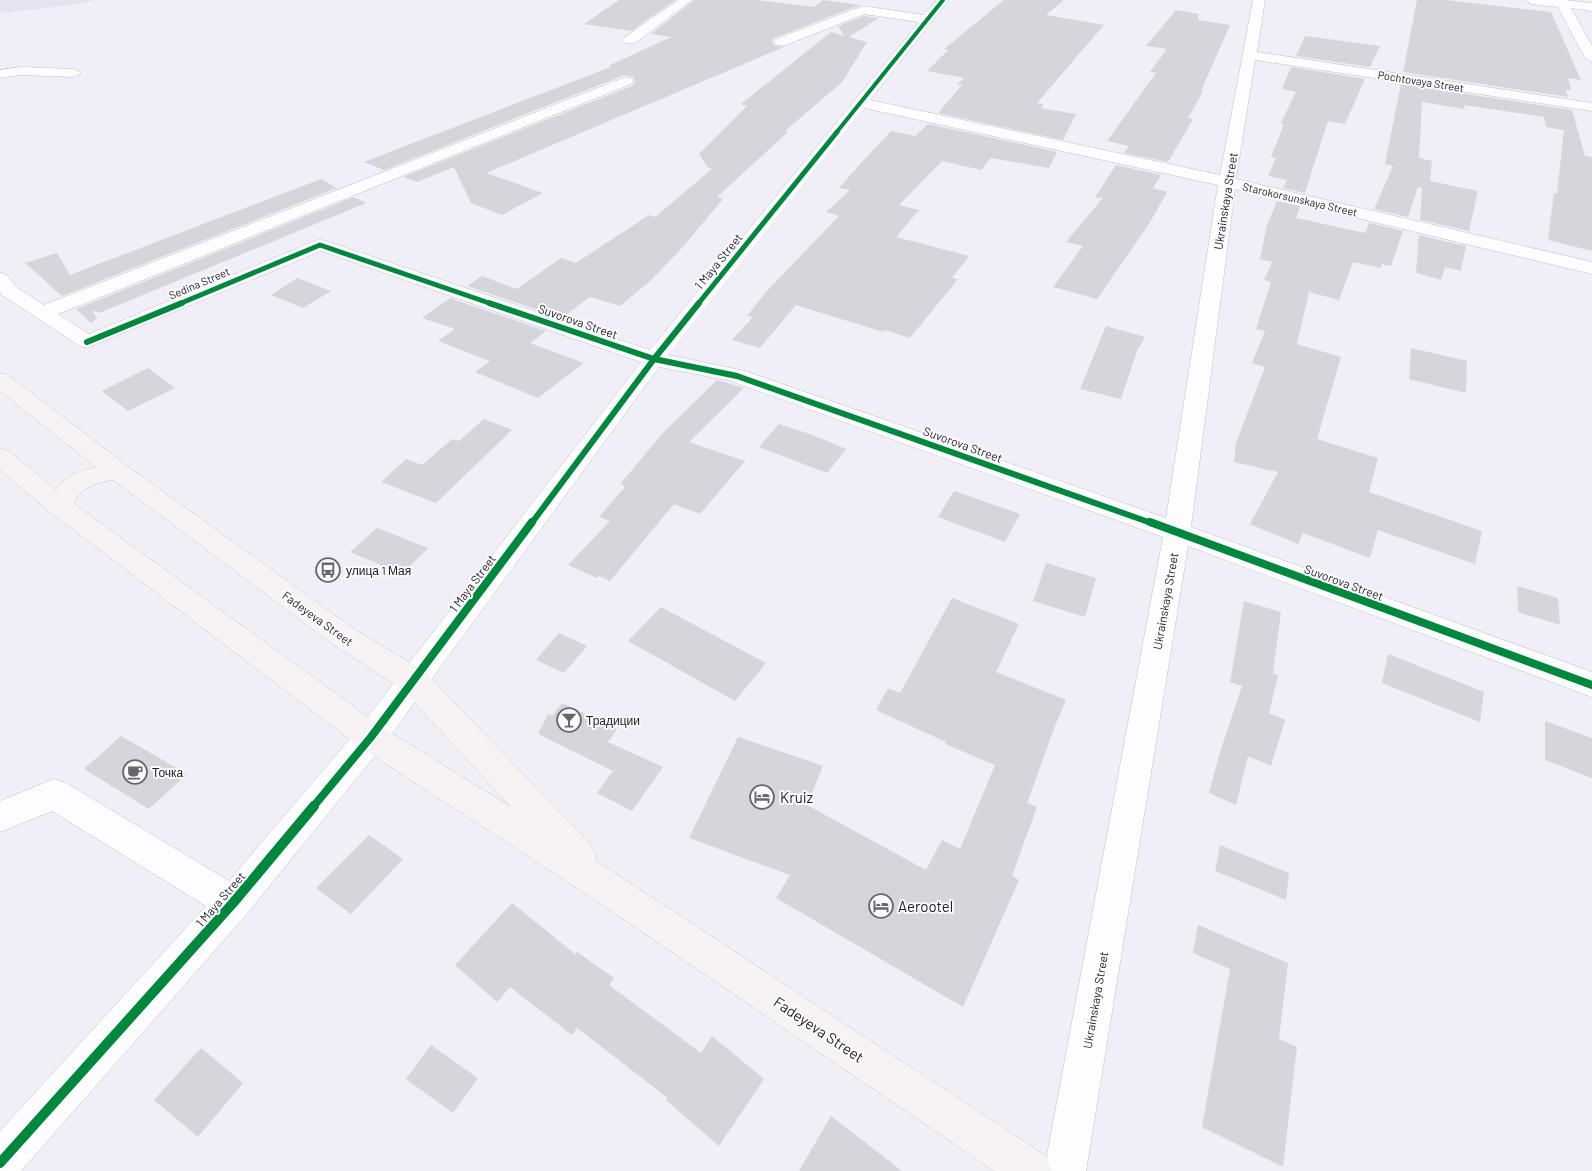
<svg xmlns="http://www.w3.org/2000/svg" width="1592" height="1171" viewBox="0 0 1592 1171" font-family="Barlow,sans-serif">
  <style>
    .built { fill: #e5e2f1 }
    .building { fill: #d7d5dc }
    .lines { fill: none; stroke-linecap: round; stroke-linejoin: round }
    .minor-casing { stroke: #c3c1c8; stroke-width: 1 }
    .major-casing { stroke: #cccbd0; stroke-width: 1 }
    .minor { fill: #fdfcfe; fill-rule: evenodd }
    .major { fill: #f7f2f3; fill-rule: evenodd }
    .cycleway-far4-casing { stroke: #fbfafd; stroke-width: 5 }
    .cycleway-far3-casing { stroke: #fbfafd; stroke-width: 7 }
    .cycleway-far2-casing { stroke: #fbfafd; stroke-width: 9 }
    .cycleway-far1-casing { stroke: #fbfafd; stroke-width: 11 }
    .cycleway-casing { stroke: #fbfafd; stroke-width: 13 }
    .cycleway-far4 { stroke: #00873e; stroke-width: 4 }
    .cycleway-far3 { stroke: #00873e; stroke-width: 5 }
    .cycleway-far2 { stroke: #00873e; stroke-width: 6 }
    .cycleway-far1 { stroke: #00873e; stroke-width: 8 }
    .cycleway { stroke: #00873e; stroke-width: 10 }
    .labels { text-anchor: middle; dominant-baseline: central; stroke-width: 4; stroke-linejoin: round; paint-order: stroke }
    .far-street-label { font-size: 11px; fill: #1e1d22; stroke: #fbfafd }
    .street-label { font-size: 12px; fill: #1e1d22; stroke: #fbfafd }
    .poi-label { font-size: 12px; fill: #1e1d22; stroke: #fbfafd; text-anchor: start }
    .near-poi-label { font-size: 15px; fill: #1e1d22; stroke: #fbfafd; text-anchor: start }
    .near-street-label { font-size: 15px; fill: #1e1d22; stroke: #fbfafd }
  </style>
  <rect width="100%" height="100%" fill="#f0eef6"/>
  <path class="built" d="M0,0H96L77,4L5,13L0,12Z"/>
  <g class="building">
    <path d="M619,0H675L631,31L584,24Z"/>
    <path d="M694,0H755L814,7L823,0L860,5L774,38L772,41L774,46L784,47L486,173L543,193L502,215L471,203L454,167L417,182L403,177L632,86L635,82L633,77L625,75L384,170L364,162L611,67L608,66L671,37L651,34Z"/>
    <path d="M1004,0H1064L1046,15L1104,25L1037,103L1044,104L1041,108L1076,114L1063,140L938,113L962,85L957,84L964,78L927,71L948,50L944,49Z"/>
    <path d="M1417,0H1446L1551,12L1581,80L1568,78L1571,90H1566L1568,97L1403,72Z"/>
    <path d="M1176,10L1199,14L1198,20L1230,25L1201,91H1203L1188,118L1193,119L1168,162L1124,153L1129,146L1107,141L1156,73L1150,72L1167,49L1146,46Z"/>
    <path d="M864,16L879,18L849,37L867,42L842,82L785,131L788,132L717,197L723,199L681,249L650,281L620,306L590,297L562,318L467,286L482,276L517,289L561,258L576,263L649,215L655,217L712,169L707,167L699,154L747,106L741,104L831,32L844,36L838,26Z"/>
    <path d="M1305,36L1380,46L1370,67L1296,56Z"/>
    <path d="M1291,67L1365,79L1345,124L1328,121L1305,193L1283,188L1287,180L1268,176L1276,158L1271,157L1284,124L1281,123L1296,92L1282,89Z"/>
    <path d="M1401,84L1572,110L1585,156L1592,157V251L1548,240L1554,193L1557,194L1564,130L1546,127L1544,117L1464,105V109L1422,102L1419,158L1432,161L1430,181L1478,191L1469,231L1420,220L1422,188L1418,187L1408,217L1374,209L1393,166L1385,164Z"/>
    <path d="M928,124L1057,152L1049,168L991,158L981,170L942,161L899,205L919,210L896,237L969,256L952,278L958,279L910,338L885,330L883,332L796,305L760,348L732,340L753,317L747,316L765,293L839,216L826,212L850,190L839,188L862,162L891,131L915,136Z"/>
    <path d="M1116,165L1161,175L1153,188L1167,192L1149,224L1097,299L1053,287L1083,246L1066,242L1103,198L1095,197Z"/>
    <path d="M321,179L337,188L62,296L25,263L57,253L70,275Z"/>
    <path d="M354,197L366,203L99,313L92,310L97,318L91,323L76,309Z"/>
    <path d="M1277,201L1300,206L1296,218L1365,233L1369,223L1403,231L1391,266L1382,264L1381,268L1353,262L1339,300L1309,292L1297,344L1341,357L1317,439L1378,458L1369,492L1482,531L1475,564L1378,530L1370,558L1303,533L1298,544L1250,524L1278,472L1234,462L1236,443L1265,367L1252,363L1265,331L1256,329L1271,282L1264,280L1272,262L1260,259L1267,225Z"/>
    <path d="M1419,235L1466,246L1461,271L1445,267L1441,280L1416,273Z"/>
    <path d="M297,278L331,291L303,308L271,295Z"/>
    <path d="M450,298L546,331L530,343L584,363L538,398L475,372L490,361L438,341L455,329L422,318Z"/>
    <path d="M1106,326L1145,337L1137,351L1121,399L1080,389Z"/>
    <path d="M1411,348L1467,361L1466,393L1409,379Z"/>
    <path d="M148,368L175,388L128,411L102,391Z"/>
    <path d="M717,380L744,388L689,442L745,461L700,514L674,504L610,581L599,576L597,578L568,565L610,521L599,517L625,487L621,483L663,433Z"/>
    <path d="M484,419L512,430L436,503L381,482L406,459L422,465L452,439L459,441Z"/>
    <path d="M779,424L810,434L846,449L827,473L759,447Z"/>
    <path d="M954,491L1020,514L1005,542L938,517Z"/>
    <path d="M377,528L428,548L402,574L350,552Z"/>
    <path d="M1046,563L1096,578L1085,617L1033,601Z"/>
    <path d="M1517,586L1558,598L1560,625L1518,612Z"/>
    <path d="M952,598L1019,624L996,672L1066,700L1055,726L1027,803L1037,807L1012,876L1019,880L963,1007L776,898L790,875L689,838L738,737L823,766L807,805L926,870L942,840L960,849L995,765L945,744L946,742L876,710L888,688L900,693Z"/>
    <path d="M1244,601L1281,612L1273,673L1278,675L1269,713L1285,720L1271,766L1248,756L1236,805L1209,793L1220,752L1242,686L1230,682Z"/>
    <path d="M661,607L766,663L735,701L628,641Z"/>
    <path d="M559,633L587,646L564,673L536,660Z"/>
    <path d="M1388,654L1484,692L1480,722L1382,683Z"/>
    <path d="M562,703L617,729L608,742L663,767L632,811L597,793L613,771L538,734L548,714L552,716Z"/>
    <path d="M1545,721L1592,738V778L1545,760Z"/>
    <path d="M121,736L187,774L149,809L84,769Z"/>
    <path d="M369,835L403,859L351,914L316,888Z"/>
    <path d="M1220,845L1289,873L1286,900L1215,871Z"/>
    <path d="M512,903L575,954L577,952L614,978L609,985L701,1053L712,1036L764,1079L719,1146L666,1100L668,1098L577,1028L572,1035L510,987L497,1002L455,965Z"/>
    <path d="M1198,925L1288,963L1279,1039L1297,1047L1283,1167L1202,1127L1230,969L1193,953Z"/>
    <path d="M431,1045L478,1078L453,1113L406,1079Z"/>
    <path d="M201,1048L243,1083L198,1137L154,1100Z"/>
    <path d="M831,1116L902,1171H799Z"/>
  </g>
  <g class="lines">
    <g class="minor-casing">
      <g id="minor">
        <path d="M678,0H692L635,43H625L623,40L625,37Z"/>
        <path d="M937,0H949L870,100L1220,175L1253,0H1265L1257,52L1592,103V111L1255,60L1236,179L1592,262V274L1235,189L1191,527L1592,672V697L1188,546L1086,1171H1044L1163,537L731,381L659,367L382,747L246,915L21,1171H0V1131L206,906L52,811L0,832V801L54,779L66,783L229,881L360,727L641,362L321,251L87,348L80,346L2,295L0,292V273L7,275L16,287L44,305L626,77L631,78L633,81L631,84L58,314L89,334L320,239L650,350L919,22L864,14L786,45H776L774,42L776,39L863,6L924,15ZM864,108L1218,185L1166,518L745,371L668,355Z"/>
        <path d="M1525,0H1565L1592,3V11L1571,8L1592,46V62L1585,58L1558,7L1531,4Z"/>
        <path d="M20,67L74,69L81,73L74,77L20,75L0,78V70Z"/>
      </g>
    </g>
    <g class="major-casing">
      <path id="major" d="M0,373L8,375L126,465L354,629L425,672L591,845L596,857L595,860L1046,1156L1052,1171H994L594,899L360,747L51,513L0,470V449L9,451L56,490C65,475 79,471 96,467L0,391ZM113,480L334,645L403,690L511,807L382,727L74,504C80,487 96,483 113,480Z"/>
    </g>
    <use href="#minor" class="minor"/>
    <use href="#major" class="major"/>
    <g class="cycleway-far4-casing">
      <path id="cycleway-far4" d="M836,133L943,0"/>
    </g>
    <g class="cycleway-far3-casing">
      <g id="cycleway-far3">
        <path d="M179,304L320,245L492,304"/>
        <path d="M698,304L837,132"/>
      </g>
    </g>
    <g class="cycleway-far2-casing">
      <g id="cycleway-far2">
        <path d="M489,303L654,359L737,376L1154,524"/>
        <path d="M87,342L182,303"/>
        <path d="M531,524L654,359L699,303"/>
      </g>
    </g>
    <g class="cycleway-far1-casing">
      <g id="cycleway-far1">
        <path d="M1150,522L1592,685"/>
        <path d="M313,807L371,737L532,522"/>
      </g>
    </g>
    <g class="cycleway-casing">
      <path id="cycleway" d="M0,1163L233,903L314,806"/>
    </g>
    <use href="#cycleway-far4" class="cycleway-far4"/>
    <use href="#cycleway-far3" class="cycleway-far3"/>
    <use href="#cycleway-far2" class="cycleway-far2"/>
    <use href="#cycleway-far1" class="cycleway-far1"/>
    <use href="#cycleway" class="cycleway"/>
  </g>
  <defs>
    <g id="bus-ring" transform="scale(1.25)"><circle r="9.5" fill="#fbfafd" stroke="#68666c" stroke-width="1.5"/><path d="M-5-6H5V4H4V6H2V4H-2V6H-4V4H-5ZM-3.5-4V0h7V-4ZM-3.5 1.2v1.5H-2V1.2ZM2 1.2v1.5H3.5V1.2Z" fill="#68666c"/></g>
    <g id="bar-ring" transform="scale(1.25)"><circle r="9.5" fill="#fbfafd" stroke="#68666c" stroke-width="1.5"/><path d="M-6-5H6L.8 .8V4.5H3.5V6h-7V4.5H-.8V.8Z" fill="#68666c"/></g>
    <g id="cafe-ring" transform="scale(1.25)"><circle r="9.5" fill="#fbfafd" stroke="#68666c" stroke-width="1.5"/><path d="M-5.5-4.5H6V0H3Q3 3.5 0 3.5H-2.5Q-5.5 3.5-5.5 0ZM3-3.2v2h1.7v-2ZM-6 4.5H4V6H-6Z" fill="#68666c"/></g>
    <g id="hotel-ring" transform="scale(1.25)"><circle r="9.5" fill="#fbfafd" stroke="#68666c" stroke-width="1.5"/><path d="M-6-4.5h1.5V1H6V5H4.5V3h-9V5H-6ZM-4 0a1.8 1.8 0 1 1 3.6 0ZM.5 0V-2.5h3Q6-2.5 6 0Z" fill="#68666c"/></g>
  </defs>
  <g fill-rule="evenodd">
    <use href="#bus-ring" x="328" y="570"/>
    <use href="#bar-ring" x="569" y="720"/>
    <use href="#cafe-ring" x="135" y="772"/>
    <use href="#hotel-ring" x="762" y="797"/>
    <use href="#hotel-ring" x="881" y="906"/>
  </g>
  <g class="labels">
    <g class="far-street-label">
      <text transform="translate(1421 81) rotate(9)">Pochtovaya Street</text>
      <text transform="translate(1300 199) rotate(13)">Starokorsunskaya Street</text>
      <text transform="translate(199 283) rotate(-23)">Sedina Street</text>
    </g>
    <g class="street-label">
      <text transform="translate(1225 201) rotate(-81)">Ukrainskaya Street</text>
      <text transform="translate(718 261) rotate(-51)">1 Maya Street</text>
      <text transform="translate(578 321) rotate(19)">Suvorova Street</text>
      <text transform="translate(963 444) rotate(20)">Suvorova Street</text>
      <text transform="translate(1344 582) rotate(20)">Suvorova Street</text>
      <text transform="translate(472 583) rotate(-53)">1 Maya Street</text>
      <text transform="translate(1165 601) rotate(-80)">Ukrainskaya Street</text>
      <text transform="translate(318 618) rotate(36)">Fadeyeva Street</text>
      <text transform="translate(220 899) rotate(-49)">1 Maya Street</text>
      <text transform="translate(1095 1000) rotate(-80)">Ukrainskaya Street</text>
    </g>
    <g class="poi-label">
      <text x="346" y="570">улица 1 Мая</text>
      <text x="586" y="720">Традиции</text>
      <text x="152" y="772">Точка</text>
    </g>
    <g class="near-poi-label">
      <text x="780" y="797">Kruiz</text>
      <text x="898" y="906">Aerootel</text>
    </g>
    <g class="near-street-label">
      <text transform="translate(819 1029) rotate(34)">Fadeyeva Street</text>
    </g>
  </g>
</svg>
